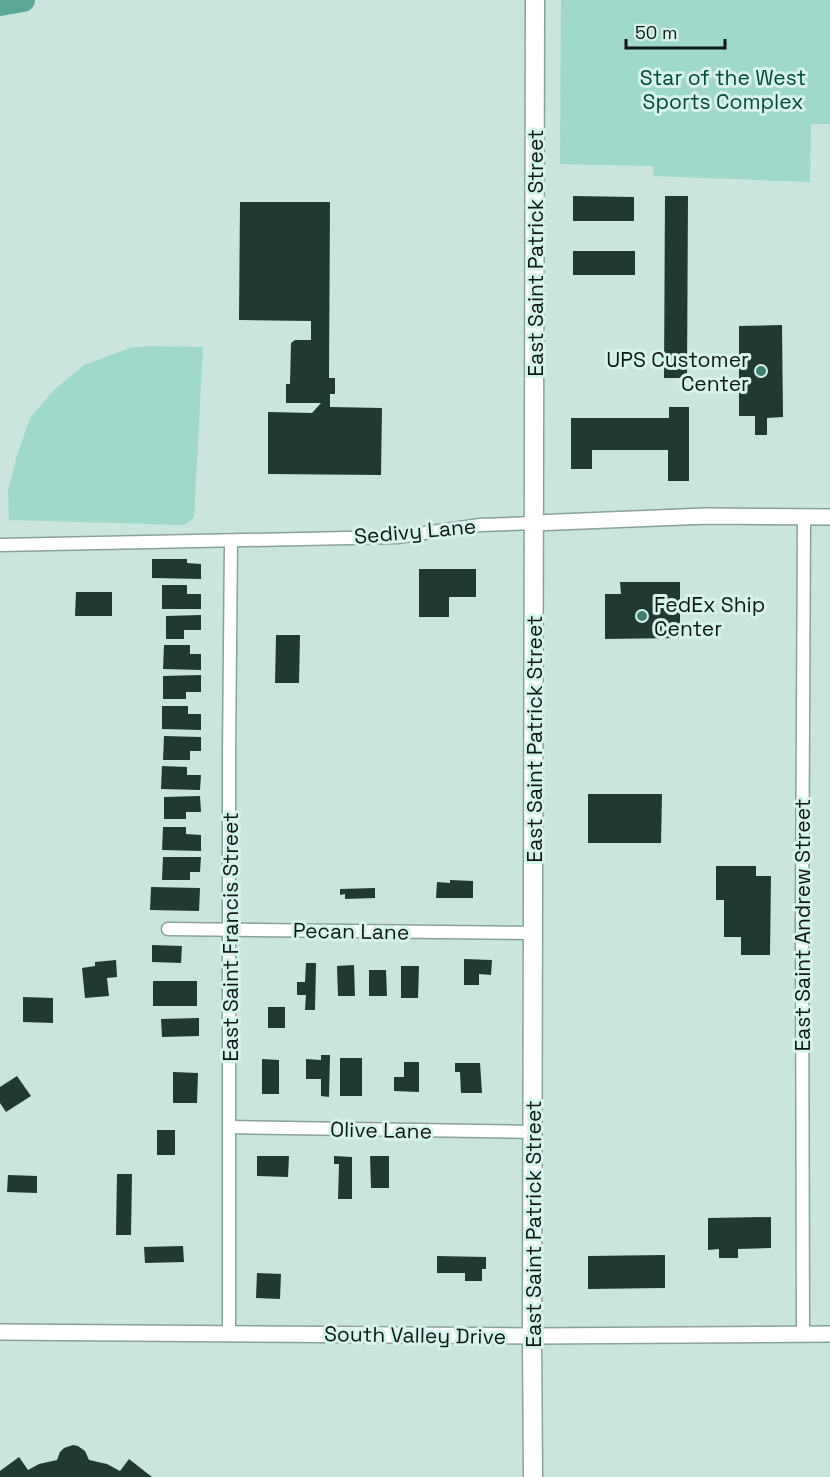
<svg xmlns="http://www.w3.org/2000/svg" width="830" height="1477" viewBox="0 0 830 1477" font-family="'Space Grotesk',sans-serif">
  <style>
    .green { fill: #a0d8ca }
    .lines { fill: none; stroke-linecap: round; stroke-linejoin: round }
    .river { stroke: #5ba796; stroke-width: 24 }
    .building { fill: #213933 }
    .minor-casing { stroke: #88a29b; stroke-width: 15 }
    .tertiary-casing { stroke: #88a29b; stroke-width: 18 }
    .secondary-casing { stroke: #88a29b; stroke-width: 21 }
    .minor { stroke: #fff; stroke-width: 12 }
    .tertiary { stroke: #fff; stroke-width: 15 }
    .secondary { stroke: #fff; stroke-width: 18 }
    .poi-dot { fill: #3e8071; stroke: #d6f3eb; stroke-width: 2 }
    .labels { text-anchor: middle; dominant-baseline: central; stroke-width: 6; stroke-linejoin: round; paint-order: stroke }
    .park-label { font-size: 21px; fill: #01483c; stroke: #d6f3eb }
    .street-label { font-size: 21px; fill: #0d1715; stroke: #d6f3eb }
    .poi-label { font-size: 21px; fill: #0d1715; stroke: #d6f3eb; text-anchor: end }
  </style>
  <rect width="100%" height="100%" fill="#c9e5de"/>
  <g class="green">
    <path d="M561,0H830V124H811L810,182L654,176L653,166L560,164Z"/>
    <path d="M149,346L203,347L194,518L184,525L9,520L8,491L17,456L30,418L54,390L84,365L130,348Z"/>
  </g>
  <g class="lines">
    <path class="river" d="M0,4L23,0"/>
  </g>
  <g class="building">
    <path d="M573,196L634,197V221H573Z"/>
    <path d="M665,196H688L687,378H664Z"/>
    <path d="M240,202H330L329,378H335V394H330V407L382,408L381,475L268,474V412L312,413L321,403H286V384H290L291,343L295,340H311V321L239,320Z"/>
    <rect x="573" y="251" width="62" height="24"/>
    <path d="M782,325L783,417L767,418V435H755V416H739V326Z"/>
    <path d="M669,407H689V481H668V450H592V469H571V418H669Z"/>
    <path d="M152,559H187V563L201,564V579L152,578Z"/>
    <path d="M419,569H476V597H449V617H419Z"/>
    <path d="M620,582H680V638L605,639V594H621Z"/>
    <path d="M162,585H187V594H201V609H162Z"/>
    <path d="M76,592H112V616H75Z"/>
    <path d="M201,615V630H184V639H166V616Z"/>
    <path d="M276,635H300L299,683H275Z"/>
    <path d="M164,645H190V654H201V670L163,669Z"/>
    <path d="M201,675V692H186V699H163V676Z"/>
    <path d="M162,706H188V714H201V730L162,729Z"/>
    <path d="M164,736L201,737V751H190V760H163Z"/>
    <path d="M162,766L187,767V775H201L200,790L161,789Z"/>
    <path d="M588,794H662L661,843H588Z"/>
    <path d="M200,796L201,812H186V819H164V797Z"/>
    <path d="M163,827H186V834L201,835V851L162,850Z"/>
    <path d="M163,857H201L200,872H190V880H162Z"/>
    <path d="M716,866H756V876H771L770,955H741V937H724V900H716Z"/>
    <path d="M450,880L473,881V898H436L437,882L450,883Z"/>
    <path d="M151,887L200,888L199,911L150,910Z"/>
    <path d="M375,888V898L345,899V894L340,895V889Z"/>
    <path d="M152,945L182,946L181,963L152,962Z"/>
    <path d="M464,959L492,960L491,975L479,974V985H464Z"/>
    <path d="M116,960L117,977L107,978L109,996L85,998L82,968L95,966V962Z"/>
    <path d="M306,963H316L315,1010H305L306,995H297V982H305Z"/>
    <path d="M354,965L355,996H338L337,966Z"/>
    <path d="M401,966H419L418,998H401Z"/>
    <path d="M369,970H386L387,996H369Z"/>
    <rect x="153" y="981" width="44" height="25"/>
    <path d="M23,997L53,998V1023L23,1022Z"/>
    <rect x="268" y="1007" width="17" height="21"/>
    <path d="M199,1018V1036L162,1037L161,1019Z"/>
    <path d="M321,1055H330L329,1097L321,1096V1079H306V1059L321,1060Z"/>
    <rect x="340" y="1058" width="22" height="38"/>
    <path d="M262,1059L279,1060V1094H262Z"/>
    <path d="M404,1062H419V1092L394,1091V1077H404Z"/>
    <path d="M455,1063H480L482,1093H461L460,1072H455Z"/>
    <path d="M173,1072L198,1073L197,1103H173Z"/>
    <path d="M17,1076L31,1096L6,1112L0,1103V1087Z"/>
    <rect x="157" y="1130" width="18" height="25"/>
    <path d="M257,1156H289L288,1177L257,1176Z"/>
    <path d="M334,1156L352,1157V1199H338L339,1164H334Z"/>
    <path d="M370,1156H389V1188H371Z"/>
    <path d="M117,1174H132L131,1235H116Z"/>
    <path d="M8,1175L37,1176V1193L7,1192Z"/>
    <path d="M771,1217V1248L738,1249V1258H719V1249L708,1250V1218Z"/>
    <path d="M183,1246L184,1262L145,1263L144,1247Z"/>
    <path d="M665,1255V1288L588,1289V1256Z"/>
    <path d="M437,1256L486,1257V1269H482V1281H465V1273H437Z"/>
    <path d="M257,1273L281,1274L280,1299L256,1298Z"/>
    <path d="M73,1445L78,1446L85,1451L89,1460L107,1464L120,1471L129,1459L152,1477H0V1471L19,1457L28,1470L39,1464L57,1460L60,1452L64,1448Z"/>
  </g>
  <g class="lines">
    <g class="minor-casing">
      <g id="minor">
        <path d="M0,545L397,537L480,525L534,523"/>
        <path d="M168,929L533,933"/>
        <path d="M230,1127L533,1132"/>
        <path d="M229,1333V753L231,541"/>
        <path d="M803,1334L802,924L804,516"/>
      </g>
    </g>
    <g class="tertiary-casing">
      <g id="tertiary">
        <path d="M534,523L706,516L830,517"/>
        <path d="M0,1332L532,1336L830,1334"/>
      </g>
    </g>
    <g class="secondary-casing">
      <path id="secondary" d="M533,1477L532,1336L535,0"/>
    </g>
    <use href="#minor" class="minor"/>
    <use href="#tertiary" class="tertiary"/>
    <use href="#secondary" class="secondary"/>
  </g>
  <g class="poi-dot">
    <circle cx="761" cy="371" r="6"/>
    <circle cx="642" cy="616" r="6"/>
  </g>
  <g class="labels">
    <g class="park-label">
      <text x="723" y="77">Star of the West<tspan x="723" dy="24">Sports Complex</tspan></text>
    </g>
    <g class="street-label">
      <text transform="translate(535 253) rotate(-90)">East Saint Patrick Street</text>
      <text transform="translate(415 531) rotate(-5)">Sedivy Lane</text>
      <text transform="translate(534 739) rotate(-90)">East Saint Patrick Street</text>
      <text transform="translate(802 925) rotate(-90)">East Saint Andrew Street</text>
      <text transform="translate(351 931) rotate(1)">Pecan Lane</text>
      <text transform="translate(230 937) rotate(-90)">East Saint Francis Street</text>
      <text transform="translate(381 1130) rotate(1)">Olive Lane</text>
      <text transform="translate(533 1224) rotate(-90)">East Saint Patrick Street</text>
      <text transform="translate(415 1335) rotate(1)">South Valley Drive</text>
    </g>
    <g class="poi-label">
      <text x="749" y="359">UPS Customer<tspan x="749" dy="24">Center</tspan></text>
      <text x="654" y="604" text-anchor="start">FedEx Ship<tspan x="654" dy="24">Center</tspan></text>
    </g>
  </g>
  <path d="M626 39v9h99v-9" fill="none" stroke="#0d1715" stroke-width="3"/>
  <text x="635" y="39" font-size="18" fill="#0d1715" stroke="#d6f3eb" stroke-width="4.5" paint-order="stroke">50 m</text>
</svg>
